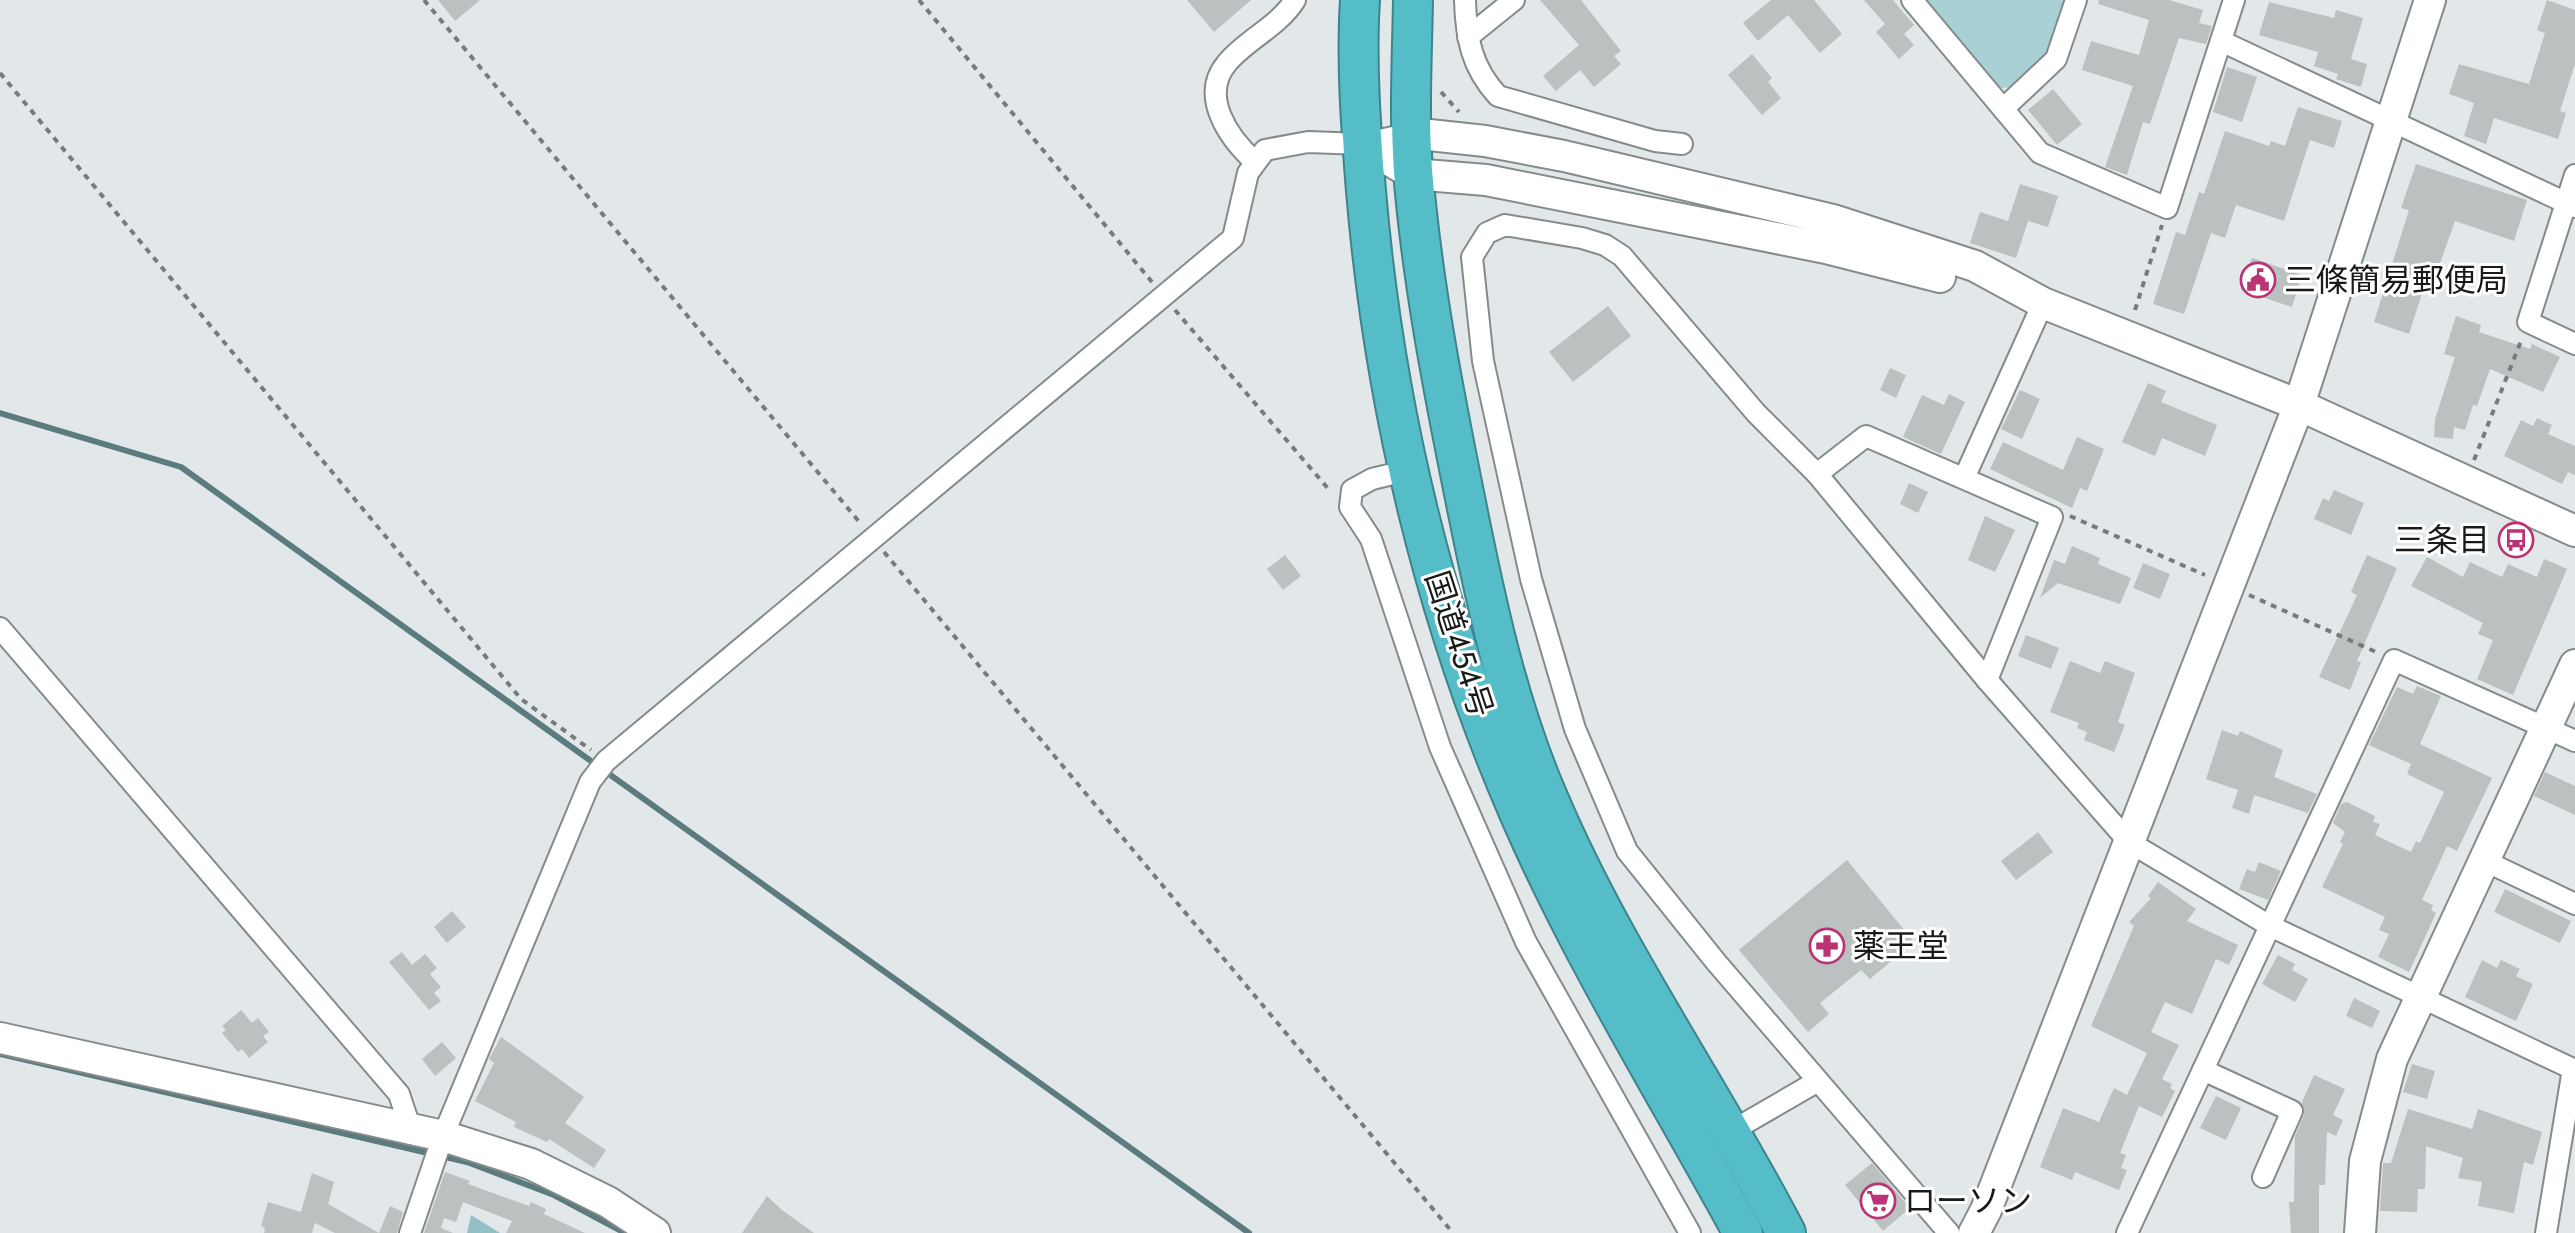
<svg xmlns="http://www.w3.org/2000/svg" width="2575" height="1233" viewBox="0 0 2575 1233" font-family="Jost,'Noto Sans JP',sans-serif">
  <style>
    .green { fill: #a9d0d4 }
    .forest { fill: #93c0c5 }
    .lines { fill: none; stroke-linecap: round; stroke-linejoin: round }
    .stream { stroke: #5c7b7e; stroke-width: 6 }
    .building { fill: #bbc0c1 }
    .street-casing { stroke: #858b8b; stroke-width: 24 }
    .secondary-casing { stroke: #858b8b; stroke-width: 34 }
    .highway-casing { stroke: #3f848b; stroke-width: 42 }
    .path { stroke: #777b7b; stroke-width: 4; stroke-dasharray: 6 6; stroke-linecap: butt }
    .street { stroke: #fff; stroke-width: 20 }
    .secondary { stroke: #fff; stroke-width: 30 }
    .highway { stroke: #54bdc8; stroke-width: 38 }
    .labels { text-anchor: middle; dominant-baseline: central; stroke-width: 6; stroke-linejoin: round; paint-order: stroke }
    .poi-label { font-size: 32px; fill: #191b1b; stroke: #fff; text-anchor: start }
    .street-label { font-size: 32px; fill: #191b1b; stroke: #fff }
  </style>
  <rect width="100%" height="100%" fill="#e2e8e9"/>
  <path class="green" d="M1927,0H2066L2049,52L2011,87L2000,88Z"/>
  <path class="forest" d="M471,1215L500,1233H467Z"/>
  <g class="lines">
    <g class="stream">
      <path d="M0,413L181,467L1249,1233"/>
      <path d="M0,1054L467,1162L554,1195L625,1233"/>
    </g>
  </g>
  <g class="building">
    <path d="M438,0H480L455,21Z"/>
    <path d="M1187,0H1251L1214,32Z"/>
    <path d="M1540,0H1581L1621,51L1614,56L1621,64L1594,87L1580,70L1556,91L1543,76L1579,45Z"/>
    <path d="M1771,0H1814L1842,34L1820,53L1788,15L1758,41L1743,23Z"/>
    <path d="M1864,0H1893L1914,25L1904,34L1914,45L1899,59L1876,32L1885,24Z"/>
    <path d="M2099,0H2169L2203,10L2199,23L2212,26L2206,44L2179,38L2150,124L2143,122L2127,175L2105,167L2133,86L2082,70L2091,41L2139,55L2149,20L2098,4Z"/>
    <path d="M2547,0L2575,10V64L2560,111L2566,113L2558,139L2494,118L2486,144L2464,136L2474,103L2449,94L2459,64L2529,84L2545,33L2537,30Z"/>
    <path d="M2269,2L2334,18L2336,10L2363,18L2351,59L2367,64L2361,87L2336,79L2338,74L2314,66L2318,52L2259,35Z"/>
    <path d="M1752,54L1772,78L1768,82L1781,98L1762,115L1728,75Z"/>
    <path d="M2227,67L2257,77L2242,122L2213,112Z"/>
    <path d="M2053,89L2082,124L2057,145L2028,110Z"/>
    <path d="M2298,107L2342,121L2334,148L2310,140L2284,221L2236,205L2225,238L2211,233L2184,314L2153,304L2176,232L2185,235L2199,192L2204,194L2225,131L2269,146L2271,141L2285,146Z"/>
    <path d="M2416,164L2527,200L2514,241L2455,221L2433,283L2426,281L2409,334L2374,322L2409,210L2401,208Z"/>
    <path d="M2020,184L2058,196L2048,227L2028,221L2016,258L1970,243L1980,212L2008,221Z"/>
    <path d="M2252,258L2302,275L2292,307L2241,290Z"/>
    <path d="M1608,306L1631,336L1573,382L1549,352Z"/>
    <path d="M2456,316L2481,325L2479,332L2530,349L2532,344L2560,357L2543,392L2490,369L2477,406L2473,405L2465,430L2454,427L2453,439L2434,437L2435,419L2455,357L2444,354Z"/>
    <path d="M1890,368L1906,375L1896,398L1880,390Z"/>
    <path d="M2148,383L2166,391L2161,402L2217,425L2205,456L2162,438L2155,456L2122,442Z"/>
    <path d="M2020,390L2040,399L2022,439L2001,429Z"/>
    <path d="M1949,394L1965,402L1941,454L1903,437L1922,395L1944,405Z"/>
    <path d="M2537,418L2552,425L2548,434L2575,446V475L2568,472L2562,484L2504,456L2521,420L2533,426Z"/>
    <path d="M2077,437L2104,449L2087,491L2080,488L2072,508L1990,469L2003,442L2063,470Z"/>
    <path d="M1909,483L1928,492L1918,513L1900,504Z"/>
    <path d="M2334,490L2364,503L2351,535L2314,519L2323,498L2329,501Z"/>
    <path d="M1985,516L2015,530L1995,572L1968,560Z"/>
    <path d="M2072,546L2100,558L2098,564L2131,578L2120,604L2058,583L2040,598L2054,560L2065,564Z"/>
    <path d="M1285,555L1301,576L1283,590L1267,569Z"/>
    <path d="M2367,555L2397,568L2357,661L2361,662L2350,690L2319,677L2357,595L2351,592Z"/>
    <path d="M2427,557L2463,577L2470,562L2502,577L2508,564L2537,577L2544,559L2567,569L2513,695L2477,679L2493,640L2478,634L2483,623L2411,586Z"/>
    <path d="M2143,563L2170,574L2160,599L2133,588Z"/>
    <path d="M2026,635L2059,648L2051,669L2018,656Z"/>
    <path d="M2070,661L2100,673L2105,661L2135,673L2118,722L2125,725L2114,752L2084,740L2087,732L2077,728L2079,723L2050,712Z"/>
    <path d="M2417,686L2441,696L2420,744L2492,778L2457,851L2447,846L2422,900L2433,905L2431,910L2436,913L2409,972L2378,957L2389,934L2379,930L2385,917L2322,887L2343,844L2340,842L2345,832L2333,823L2341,804L2347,802L2375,816L2373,822L2380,824L2375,835L2411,852L2416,841L2420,843L2444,792L2407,774L2411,764L2369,745L2397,687L2413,694Z"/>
    <path d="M2222,730L2238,736L2240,731L2283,750L2274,777L2317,794L2308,813L2254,795L2249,814L2232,808L2238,790L2206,779Z"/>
    <path d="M2545,772L2575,786V815L2534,796Z"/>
    <path d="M2038,832L2053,852L2016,880L2001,861Z"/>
    <path d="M1847,860L1914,942L1870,979L1861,970L1820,1003L1829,1014L1808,1032L1739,950Z"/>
    <path d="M2259,862L2281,871L2268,900L2239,889L2247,869L2255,872Z"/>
    <path d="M2158,882L2196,909L2187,921L2238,945L2229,965L2216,959L2192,1014L2165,1002L2151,1032L2179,1045L2162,1079L2172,1084L2170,1088L2175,1091L2162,1117L2139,1106L2120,1153L2126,1155L2121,1168L2127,1170L2119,1190L2075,1172L2072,1180L2040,1167L2063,1108L2099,1122L2114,1088L2127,1095L2147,1053L2091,1026L2134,926L2129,922L2151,898L2148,896Z"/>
    <path d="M2505,889L2571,921L2560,943L2494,912Z"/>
    <path d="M452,911L466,927L447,943L434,927Z"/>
    <path d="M402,952L412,965L425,954L437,968L430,974L441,987L434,993L441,1001L429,1010L389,962Z"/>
    <path d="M2278,955L2295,964L2292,970L2308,979L2295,1002L2262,984Z"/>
    <path d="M2482,960L2497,968L2501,960L2520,969L2516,976L2533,984L2516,1021L2465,997Z"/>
    <path d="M2354,998L2380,1011L2372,1028L2346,1016Z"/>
    <path d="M241,1010L252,1023L258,1018L269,1032L263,1036L268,1042L249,1058L242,1049L238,1052L222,1033L226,1030L222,1026Z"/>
    <path d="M501,1037L584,1097L565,1123L606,1150L594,1168L549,1139L547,1142L514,1127L516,1122L475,1101L494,1063L489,1059Z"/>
    <path d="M442,1042L456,1058L435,1076L422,1059Z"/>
    <path d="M2412,1064L2435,1071L2427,1099L2403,1092Z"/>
    <path d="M2314,1075L2345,1089L2333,1115L2343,1120L2336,1136L2327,1132L2325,1185H2319V1233H2291L2289,1202H2294L2295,1136L2304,1115L2302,1102Z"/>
    <path d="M2216,1096L2241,1108L2226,1140L2200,1128Z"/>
    <path d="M2408,1109L2472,1129L2478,1109L2542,1132L2533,1165L2524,1162L2514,1213L2478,1206L2482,1182L2458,1178L2463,1158L2426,1146L2425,1189H2418L2417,1212L2380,1211L2383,1163H2391Z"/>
    <path d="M1872,1163L1910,1208L1883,1231L1845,1185Z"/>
    <path d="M445,1172L470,1181L468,1184L529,1206L531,1202L546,1209L544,1214L585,1233H506L512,1221L463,1202L456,1222L444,1218L441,1228L453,1233H424Z"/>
    <path d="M312,1173L334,1182L328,1204L379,1233L390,1206L403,1212L397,1233H335L315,1223L312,1233H264L265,1228L261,1226L268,1202L301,1212Z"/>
    <path d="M767,1196L782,1210L814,1233H742Z"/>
  </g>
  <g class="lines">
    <g class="street-casing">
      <g id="street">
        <path d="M1465,0C1466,39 1472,68 1498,96L1655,141L1682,144"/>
        <path d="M1912,0L2040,153L2167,208L2234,0"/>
        <path d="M1468,37L1514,0"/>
        <path d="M2221,41L2575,207"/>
        <path d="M2003,109L2056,59L2076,0"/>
        <path d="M1254,161C1229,138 1199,96 1227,63C1247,39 1278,27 1295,0"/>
        <path d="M2575,175L2528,322L2575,344"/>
        <path d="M1409,470L1372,479L1352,490L1350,507L1371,539L1440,747L1526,942L1690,1233"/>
        <path d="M1817,474L1866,436L2052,517L1987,680"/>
        <path d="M1965,476L2043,303"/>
        <path d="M0,628L399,1094L410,1127"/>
        <path d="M2483,860L2575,904"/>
        <path d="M2203,1070L2292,1111L2263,1177"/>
        <path d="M1730,1132L1818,1081"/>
        <path d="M410,1233L443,1136L590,782L606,761L1233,238L1248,173L1265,150L1308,142L1362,144L1411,133"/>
        <path d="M1949,1233L1716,962L1627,851L1575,729L1531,579L1483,361L1472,257L1487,233L1505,225L1582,238L1605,245L1622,256L1756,413L1817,474L1987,680L2129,842L2270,926L2575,1070"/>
        <path d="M2127,1233L2394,660L2575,741"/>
        <path d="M2546,1233L2573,1069"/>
      </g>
    </g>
    <g class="secondary-casing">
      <g id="secondary">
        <path d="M1411,133L1485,141L1564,156L1833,220L1975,266L2043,303L2299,405L2575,531"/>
        <path d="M1362,144L1413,174L1486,180L1826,248L1940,277"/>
        <path d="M0,1038L443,1136L531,1164L608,1202L655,1233"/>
        <path d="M1974,1233L1986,1210L2299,405L2430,0"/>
        <path d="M2360,1233L2365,1161L2392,1059L2575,665"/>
      </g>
    </g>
    <g class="highway-casing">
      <g id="highway">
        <path d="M1360,0C1356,63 1361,128 1366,191C1384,404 1434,618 1520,815C1583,960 1668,1095 1743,1233"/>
        <path d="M1413,0C1412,57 1409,114 1413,171C1422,282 1444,394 1466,503C1486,603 1508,706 1549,800C1614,953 1710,1086 1786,1233"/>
      </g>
    </g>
    <g class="path">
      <path d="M424,0L861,524"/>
      <path d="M919,0L1152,282"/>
      <path d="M0,73L521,699L591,750"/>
      <path d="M1441,92L1459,112"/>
      <path d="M1175,310L1331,492"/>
      <path d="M2135,310L2162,225"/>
      <path d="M2474,460L2521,341"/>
      <path d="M2070,516L2205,575"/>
      <path d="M884,552L1453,1233"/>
      <path d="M2249,595L2376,652"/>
    </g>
    <use href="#street" class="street"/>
    <use href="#secondary" class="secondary"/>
    <use href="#highway" class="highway"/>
  </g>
  <defs>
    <g id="civic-ring" transform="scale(1.8)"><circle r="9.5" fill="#fff" stroke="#b93375" stroke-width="1.5"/><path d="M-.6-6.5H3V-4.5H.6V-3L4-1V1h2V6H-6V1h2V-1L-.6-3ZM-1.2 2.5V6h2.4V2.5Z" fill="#b93375"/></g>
    <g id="bus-ring" transform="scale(1.8)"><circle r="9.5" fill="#fff" stroke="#b93375" stroke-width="1.5"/><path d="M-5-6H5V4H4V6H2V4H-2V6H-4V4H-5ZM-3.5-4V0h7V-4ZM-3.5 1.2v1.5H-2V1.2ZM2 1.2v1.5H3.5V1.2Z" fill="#b93375"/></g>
    <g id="pharmacy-ring" transform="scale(1.8)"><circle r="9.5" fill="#fff" stroke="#b93375" stroke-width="1.5"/><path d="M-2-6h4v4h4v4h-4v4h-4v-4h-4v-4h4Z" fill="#b93375"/></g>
    <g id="supermarket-ring" transform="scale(1.8)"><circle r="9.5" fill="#fff" stroke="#b93375" stroke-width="1.5"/><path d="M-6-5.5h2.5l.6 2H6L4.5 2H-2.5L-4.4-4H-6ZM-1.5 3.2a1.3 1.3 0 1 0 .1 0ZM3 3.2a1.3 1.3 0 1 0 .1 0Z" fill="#b93375"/></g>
  </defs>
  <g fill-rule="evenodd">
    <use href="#civic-ring" x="2258" y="280"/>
    <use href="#bus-ring" x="2516" y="540"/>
    <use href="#pharmacy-ring" x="1827" y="946"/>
    <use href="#supermarket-ring" x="1878" y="1201"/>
  </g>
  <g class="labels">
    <g class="poi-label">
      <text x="2284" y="280">三條簡易郵便局</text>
      <text x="2490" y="540" text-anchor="end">三条目</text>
      <text x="1853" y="946">薬王堂</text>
      <text x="1904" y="1201">ローソン</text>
    </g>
    <g class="street-label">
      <text transform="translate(1459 644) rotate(72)">国道454号</text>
    </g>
  </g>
</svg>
